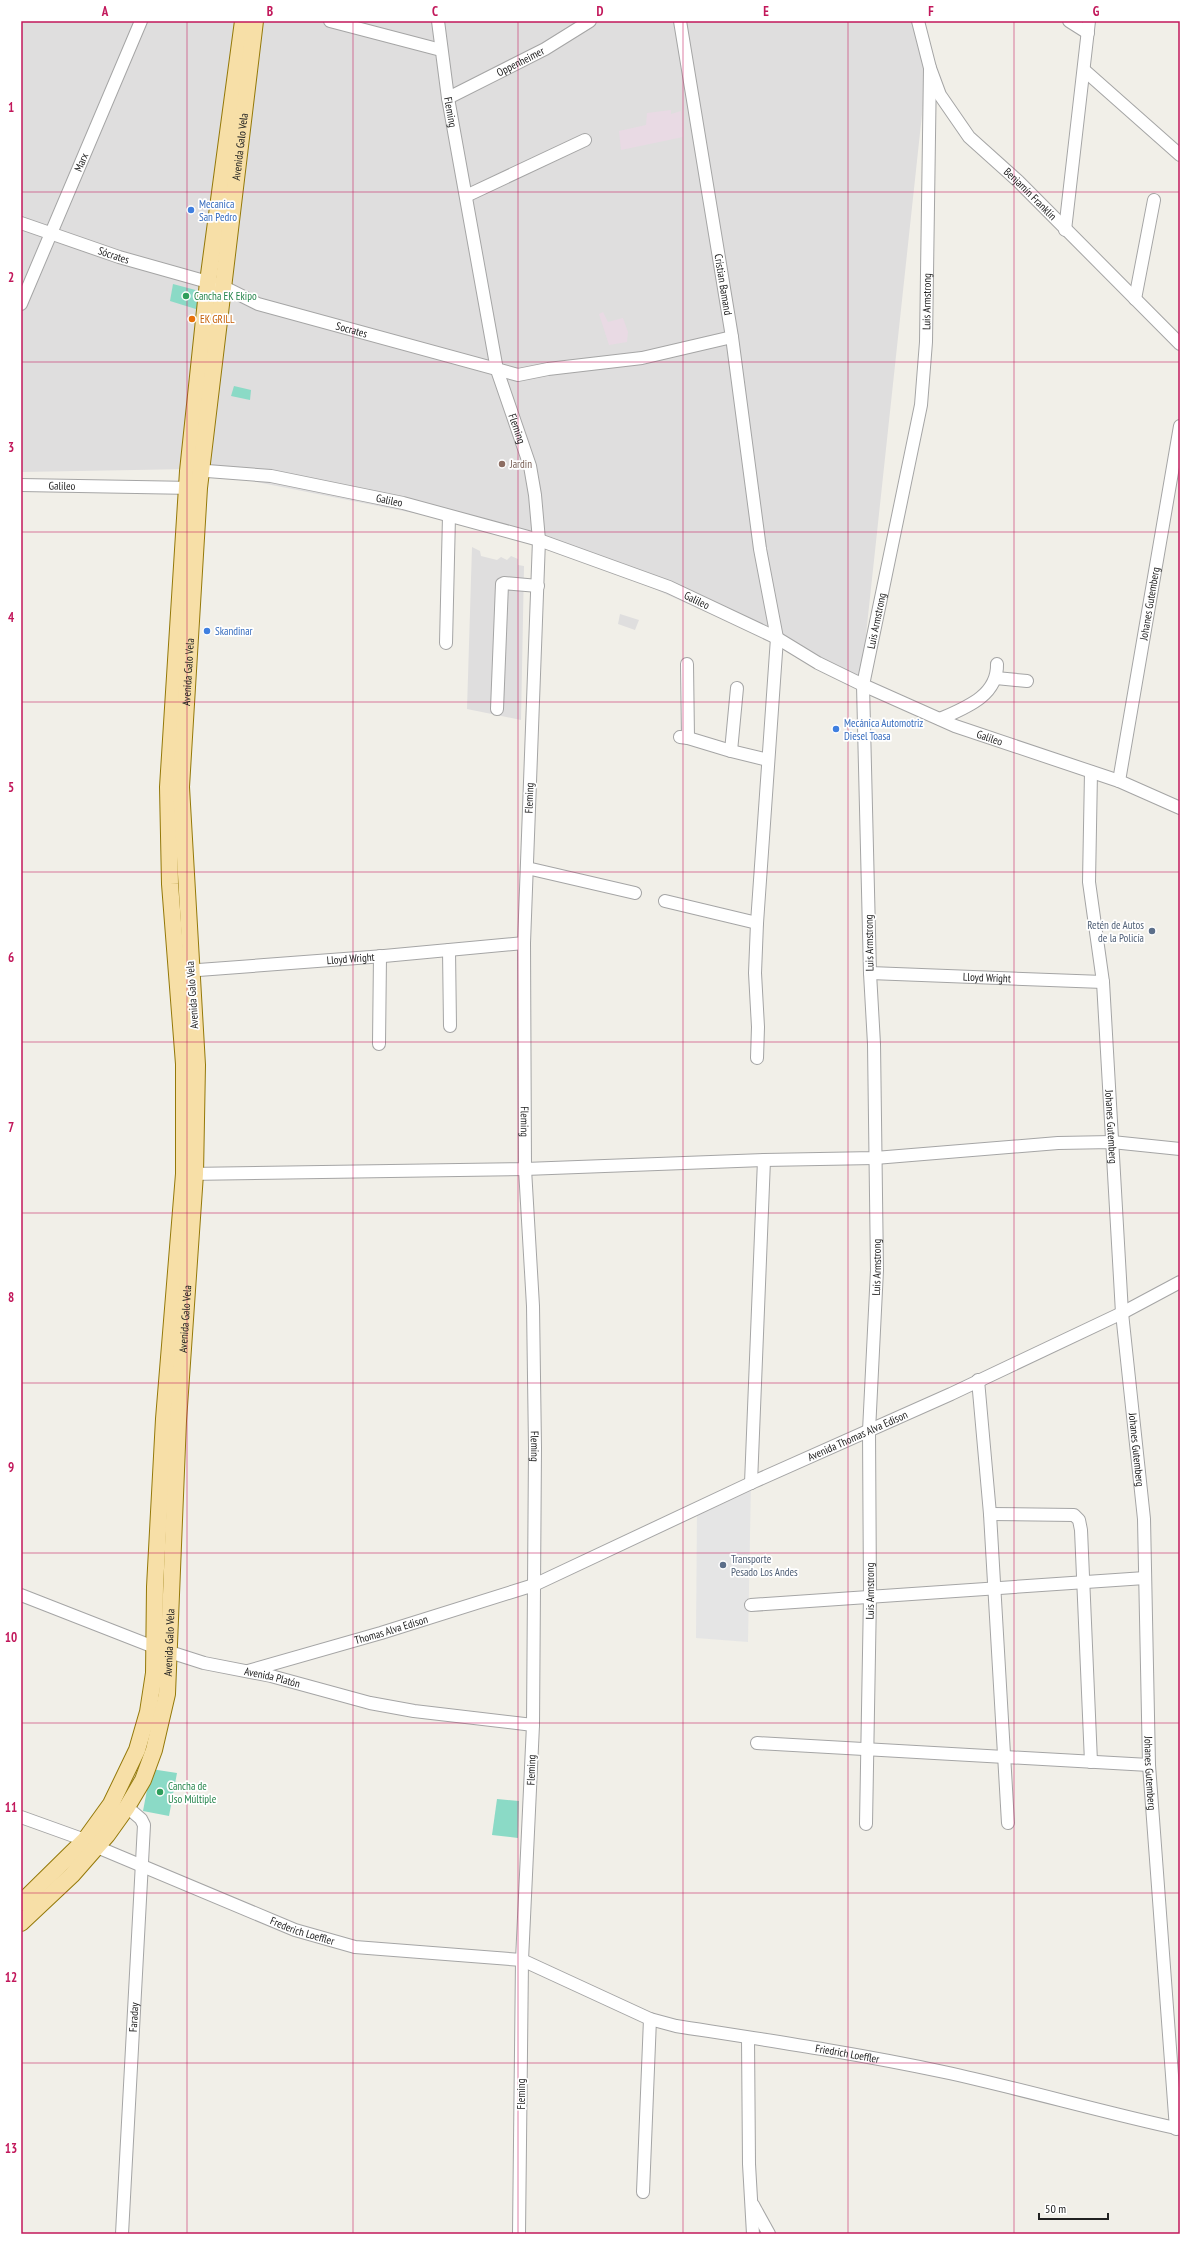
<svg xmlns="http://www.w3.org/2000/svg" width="1201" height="2255" viewBox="0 0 1201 2255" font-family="'PT Sans Narrow',sans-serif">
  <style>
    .residential { fill: #dfdede }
    .industrial { fill: #e9dae4 }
    .pitch { fill: #8bdac6 }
    .parking { fill: #e5e5e5 }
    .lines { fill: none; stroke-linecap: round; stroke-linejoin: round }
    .minor-casing { stroke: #a5a5a5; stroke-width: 14 }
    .major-casing { stroke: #947909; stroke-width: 18 }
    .minor { stroke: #fff; stroke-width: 12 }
    .major { stroke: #f7dfa7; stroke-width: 16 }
    .grid { fill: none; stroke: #c2185b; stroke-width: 1; stroke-opacity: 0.55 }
    .shop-dot { fill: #3f7fe0; stroke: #fff; stroke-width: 1.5 }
    .leisure-dot { fill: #2e9e5b; stroke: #fff; stroke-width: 1.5 }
    .food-dot { fill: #e8710a; stroke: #fff; stroke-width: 1.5 }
    .education-dot { fill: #8d6e63; stroke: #fff; stroke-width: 1.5 }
    .service-dot { fill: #5c6f8a; stroke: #fff; stroke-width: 1.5 }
    .labels { text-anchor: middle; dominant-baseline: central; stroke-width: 3.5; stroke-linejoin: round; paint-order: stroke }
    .street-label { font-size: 11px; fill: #212121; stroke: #fff }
    .shop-label { font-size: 11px; fill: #366cbe; stroke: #fff; text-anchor: start }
    .leisure-label { font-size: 11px; fill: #27864d; stroke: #fff; text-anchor: start }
    .food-label { font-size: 11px; fill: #c56008; stroke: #fff; text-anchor: start }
    .education-label { font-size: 11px; fill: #785e54; stroke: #fff; text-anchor: start }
    .service-label { font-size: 11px; fill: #4e5e75; stroke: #fff; text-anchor: end }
    .neatline { fill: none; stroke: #c2185b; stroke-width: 1.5 }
    .grid-label { font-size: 13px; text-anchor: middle; font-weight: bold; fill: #c2185b }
  </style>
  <rect width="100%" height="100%" fill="#f1efe8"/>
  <g class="residential">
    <path d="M21,21H913L927,68L861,681L540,538L191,469L21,472Z"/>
    <path d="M472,547L480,551L481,556L497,560L501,557L507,560L511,556L518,559V565L524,566L521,720L467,709Z"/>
    <path d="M620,614L639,620L635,630L618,624Z"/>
  </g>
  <g class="industrial">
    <path d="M671,110V114L681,111L683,137L621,150L619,131L646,125L647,113Z"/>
    <path d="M603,312L608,322L623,318L628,332L627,342L609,345L599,314Z"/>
  </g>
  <g class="pitch">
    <path d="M173,284L203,292L199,310L170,301Z"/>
    <path d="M234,386L251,390L250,400L231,396Z"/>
    <path d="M151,1769L177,1773L169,1816L143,1811Z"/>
    <path d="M497,1799L519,1801L518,1838L492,1835Z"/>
  </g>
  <path class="parking" d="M751,1483L748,1642L696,1638L697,1508Z"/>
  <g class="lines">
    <g class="minor-casing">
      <g id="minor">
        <path d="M330,21L441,50"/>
        <path id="s1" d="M438,21L448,98L497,370L530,466L535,495L539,540L524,943L525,1169L533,1306L535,1448L533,1725L522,1960L519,2234"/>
        <path id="s2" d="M680,21L732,337L760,549L777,638L757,923L755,973L758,1027L757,1058"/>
        <path id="s3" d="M918,21L930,68L940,95L969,137L1018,181L1180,344"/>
        <path d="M1069,21L1088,33"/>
        <path d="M1084,70L1180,155"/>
        <path id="s4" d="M448,98L545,49L590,21"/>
        <path d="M466,196L585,140"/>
        <path id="s5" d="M21,223L119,257L222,286L258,304L518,375L548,369L642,358L732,337"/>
        <path d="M1065,230L1089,21"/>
        <path d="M1135,299L1154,200"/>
        <path id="s6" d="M21,304L141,21"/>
        <path id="s7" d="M194,470L271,476L403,503L539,540L669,587L777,638L818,663L863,685L955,726L1119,781L1180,808"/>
        <path id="s8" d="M21,485L194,488"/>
        <path d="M446,643L449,516"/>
        <path d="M687,664L688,738"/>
        <path d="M996,678L1027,681"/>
        <path d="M497,709L502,584L504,583L538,586"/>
        <path d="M940,719C965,708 998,696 997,664"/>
        <path d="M680,737L688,738L731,751L768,760"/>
        <path d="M731,751L737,688"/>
        <path id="s9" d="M1091,772L1089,882L1103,982L1122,1313L1144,1519L1149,1765L1176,2129"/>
        <path id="s10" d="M1119,781L1180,426"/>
        <path d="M527,868L635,893"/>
        <path d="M665,901L757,923"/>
        <path d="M449,950L450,1026"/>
        <path id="s11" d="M185,971L384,956L524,943"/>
        <path id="s12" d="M870,973L1103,982"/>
        <path d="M379,1044L380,956"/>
        <path d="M187,1174L525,1169L764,1160L875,1158L1058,1143L1112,1142L1180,1149"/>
        <path d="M978,1380L990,1514L1008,1823"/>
        <path d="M751,1483L764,1160"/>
        <path d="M990,1514L1074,1515L1079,1520L1081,1530L1091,1762"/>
        <path id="s13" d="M21,1595L154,1647L204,1663L271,1676L370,1703L414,1711L533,1725"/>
        <path d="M751,1605L1145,1578"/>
        <path id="s14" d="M248,1671L381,1633L534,1585L751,1483L951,1394L1122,1313L1180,1282"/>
        <path d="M757,1743L1149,1765"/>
        <path d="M21,1817L85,1840"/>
        <path id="s15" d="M866,1824L870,1596L869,1431L877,1270L874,1044L870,973L863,685L921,405L926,342L930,68"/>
        <path id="s16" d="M97,1847L295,1930L355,1947L522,1960L650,2019L676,2026C766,2040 855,2053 944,2072C1023,2089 1101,2112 1180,2129"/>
        <path d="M748,2038L749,2164L753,2234"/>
        <path d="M643,2192L650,2019"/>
        <path d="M753,2205L769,2234"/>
        <path id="s17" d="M122,2234L144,1825L141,1819L127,1807"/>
      </g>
    </g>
    <g class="major-casing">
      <g id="major">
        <path d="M21,1903L85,1840L111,1804L137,1750L148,1712L154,1673L155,1587L164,1419L184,1174V1064L170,884L168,787L188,471L208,282L243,21"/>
        <path id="s18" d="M21,1923L72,1875L107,1835L127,1807L143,1780L154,1750L167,1694L178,1421L195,1174L197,1065L181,787L199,488L255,21"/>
      </g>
    </g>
    <use href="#minor" class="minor"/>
    <use href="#major" class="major"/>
  </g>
  <path class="grid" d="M187,21V2234M353,21V2234M518,21V2234M683,21V2234M848,21V2234M1014,21V2234M21,192H1180M21,362H1180M21,532H1180M21,702H1180M21,872H1180M21,1042H1180M21,1213H1180M21,1383H1180M21,1553H1180M21,1723H1180M21,1893H1180M21,2063H1180"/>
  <g class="shop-dot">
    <circle cx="191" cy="210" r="4"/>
    <circle cx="207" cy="631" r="4"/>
    <circle cx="836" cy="729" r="4"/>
  </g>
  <g class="leisure-dot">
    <circle cx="186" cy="296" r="4"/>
    <circle cx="160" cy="1792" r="4"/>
  </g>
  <circle class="food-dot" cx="192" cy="319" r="4"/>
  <circle class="education-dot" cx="502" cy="464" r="4"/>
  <g class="service-dot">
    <circle cx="1152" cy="931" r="4"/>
    <circle cx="723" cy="1565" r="4"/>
  </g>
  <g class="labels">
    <g class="street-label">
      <text stroke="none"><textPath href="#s4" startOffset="81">Oppenheimer</textPath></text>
      <text stroke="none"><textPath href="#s1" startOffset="92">Fleming</textPath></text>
      <text stroke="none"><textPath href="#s18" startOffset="1830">Avenida Galo Vela</textPath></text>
      <text stroke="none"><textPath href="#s6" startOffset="154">Marx</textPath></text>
      <text stroke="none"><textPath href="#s3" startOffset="212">Benjamín Franklin</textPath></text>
      <text stroke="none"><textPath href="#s5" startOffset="98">Sócrates</textPath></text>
      <text stroke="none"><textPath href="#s2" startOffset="267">Cristian Bamand</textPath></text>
      <text stroke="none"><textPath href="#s15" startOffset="1529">Luis Armstrong</textPath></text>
      <text stroke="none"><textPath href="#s5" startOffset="348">Socrates</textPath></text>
      <text stroke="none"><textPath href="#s1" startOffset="416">Fleming</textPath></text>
      <text stroke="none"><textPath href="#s8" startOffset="41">Galileo</textPath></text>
      <text stroke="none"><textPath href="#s7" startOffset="198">Galileo</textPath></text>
      <text stroke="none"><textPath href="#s7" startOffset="522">Galileo</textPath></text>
      <text stroke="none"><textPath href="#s10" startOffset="180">Johanes Gutemberg</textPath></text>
      <text stroke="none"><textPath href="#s15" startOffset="1205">Luis Armstrong</textPath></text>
      <text stroke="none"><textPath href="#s18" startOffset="1302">Avenida Galo Vela</textPath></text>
      <text stroke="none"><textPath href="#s7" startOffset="846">Galileo</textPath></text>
      <text transform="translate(529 798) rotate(-88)">Fleming</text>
      <text transform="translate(869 943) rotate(-91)">Luis Armstrong</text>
      <text stroke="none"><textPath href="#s11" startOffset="166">Lloyd Wright</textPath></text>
      <text stroke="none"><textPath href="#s12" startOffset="117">Lloyd Wright</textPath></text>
      <text transform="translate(192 995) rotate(-94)">Avenida Galo Vela</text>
      <text stroke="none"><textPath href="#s1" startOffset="1112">Fleming</textPath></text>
      <text stroke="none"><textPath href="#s9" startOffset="356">Johanes Gutemberg</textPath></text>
      <text stroke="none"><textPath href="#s15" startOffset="557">Luis Armstrong</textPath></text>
      <text stroke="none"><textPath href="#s18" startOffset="654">Avenida Galo Vela</textPath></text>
      <text stroke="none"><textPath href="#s14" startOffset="655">Avenida Thomas Alva Edison</textPath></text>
      <text stroke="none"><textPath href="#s1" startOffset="1437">Fleming</textPath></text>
      <text stroke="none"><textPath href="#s9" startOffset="680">Johanes Gutemberg</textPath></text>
      <text stroke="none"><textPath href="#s15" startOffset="233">Luis Armstrong</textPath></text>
      <text stroke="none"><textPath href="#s14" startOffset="149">Thomas Alva Edison</textPath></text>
      <text stroke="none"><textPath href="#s18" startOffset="330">Avenida Galo Vela</textPath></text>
      <text stroke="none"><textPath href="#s13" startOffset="265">Avenida Platón</textPath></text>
      <text transform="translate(531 1770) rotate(-88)">Fleming</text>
      <text stroke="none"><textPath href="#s9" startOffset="1004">Johanes Gutemberg</textPath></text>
      <text stroke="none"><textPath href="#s16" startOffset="222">Frederich Loeffler</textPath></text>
      <text stroke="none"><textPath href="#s17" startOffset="217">Faraday</textPath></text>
      <text stroke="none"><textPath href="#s16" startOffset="786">Friedrich Loeffler</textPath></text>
      <text transform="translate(521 2094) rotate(-90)">Fleming</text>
    </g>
    <g class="shop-label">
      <text x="199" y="204">Mecanica<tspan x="199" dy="13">San Pedro</tspan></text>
      <text x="215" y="631">Skandinar</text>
      <text x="844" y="723">Mecánica Automotriz<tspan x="844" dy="13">Diesel Toasa</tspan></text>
    </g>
    <g class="leisure-label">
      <text x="194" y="296">Cancha EK Ekipo</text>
      <text x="168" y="1786">Cancha de<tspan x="168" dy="13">Uso Múltiple</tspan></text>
    </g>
    <g class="food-label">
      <text x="200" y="319">EK GRILL</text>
    </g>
    <g class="education-label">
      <text x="510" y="464">Jardin</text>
    </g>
    <g class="service-label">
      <text x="1144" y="925">Retén de Autos<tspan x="1144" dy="13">de la Policía</tspan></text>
      <text x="731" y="1559" text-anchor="start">Transporte<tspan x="731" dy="13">Pesado Los Andes</tspan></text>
    </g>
  </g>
  <rect width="1201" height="2255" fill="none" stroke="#ffffff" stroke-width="44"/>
  <path d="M1039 2213v6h69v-6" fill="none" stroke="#212121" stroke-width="2"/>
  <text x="1045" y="2213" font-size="12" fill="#212121" stroke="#ffffff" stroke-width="3" paint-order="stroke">50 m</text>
  <rect x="22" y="22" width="1157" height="2211" class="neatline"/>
  <g class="grid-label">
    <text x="105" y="16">A</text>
    <text x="270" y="16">B</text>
    <text x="435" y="16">C</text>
    <text x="600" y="16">D</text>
    <text x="766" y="16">E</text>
    <text x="931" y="16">F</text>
    <text x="1096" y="16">G</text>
    <text x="11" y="112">1</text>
    <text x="11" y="282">2</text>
    <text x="11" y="452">3</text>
    <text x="11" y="622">4</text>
    <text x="11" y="792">5</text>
    <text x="11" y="962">6</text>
    <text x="11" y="1132">7</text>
    <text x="11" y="1302">8</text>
    <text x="11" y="1472">9</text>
    <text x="11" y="1642">10</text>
    <text x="11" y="1812">11</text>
    <text x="11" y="1982">12</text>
    <text x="11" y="2153">13</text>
  </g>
</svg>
